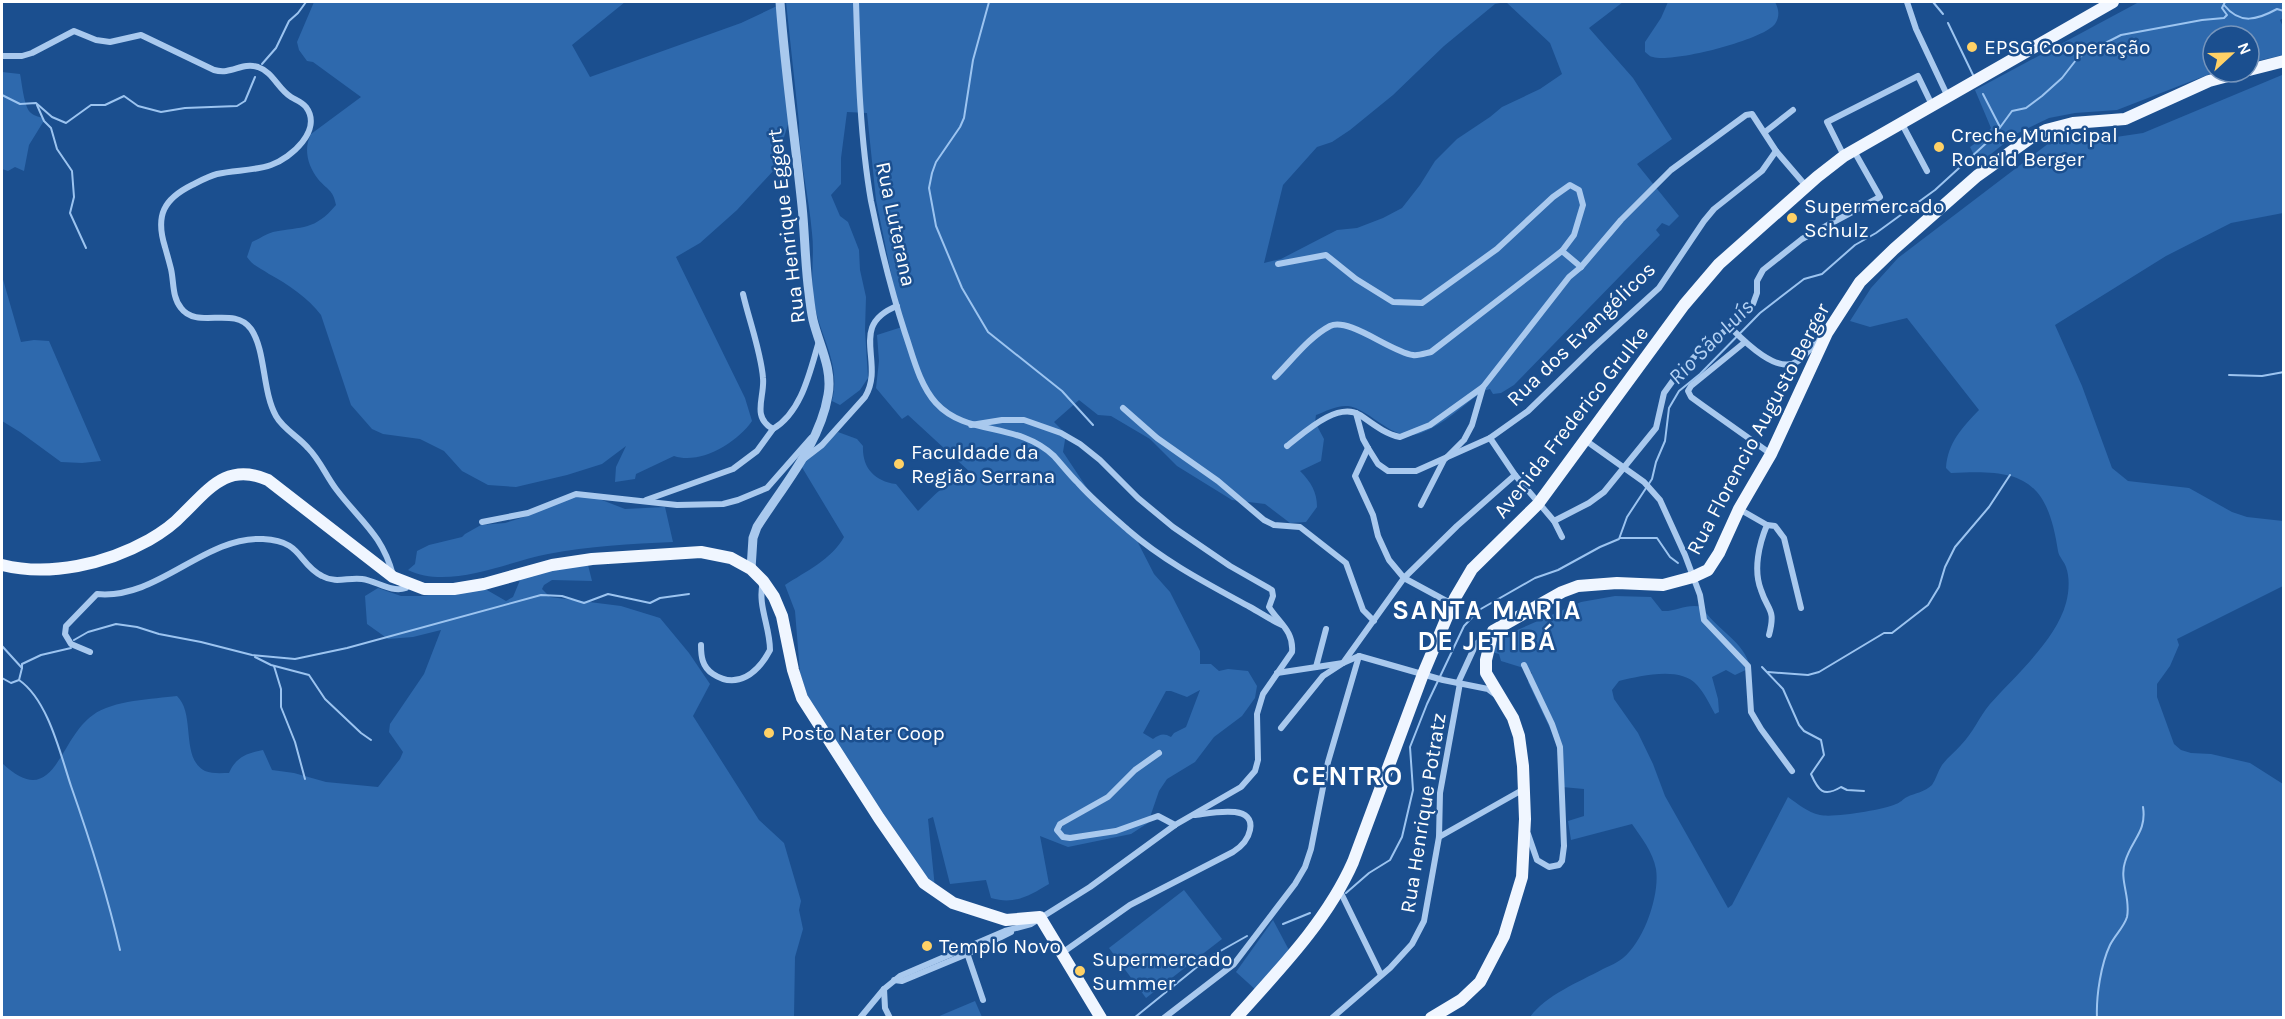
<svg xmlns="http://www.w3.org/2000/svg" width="2285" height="1019" viewBox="0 0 2285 1019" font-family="Karla,sans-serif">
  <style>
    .green { fill: #2e69ad; fill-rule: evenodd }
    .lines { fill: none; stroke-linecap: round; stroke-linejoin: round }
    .stream { stroke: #9cc4f0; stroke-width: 2 }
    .minor { stroke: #a9c9ee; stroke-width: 6 }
    .tertiary { stroke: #a9c9ee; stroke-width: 9 }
    .primary { stroke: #f0f6ff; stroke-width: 12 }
    .poi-dot { fill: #ffd166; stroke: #1b4f8f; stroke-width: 2 }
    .labels { text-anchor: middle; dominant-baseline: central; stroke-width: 5; stroke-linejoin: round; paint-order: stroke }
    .poi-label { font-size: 21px; fill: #fff; stroke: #1b4f8f; text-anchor: start }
    .street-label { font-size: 21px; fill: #fff; stroke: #1b4f8f }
    .water-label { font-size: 22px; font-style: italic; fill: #b5d3f5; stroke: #1b4f8f }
    .district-label { font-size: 27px; font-weight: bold; letter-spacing: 1.5px; fill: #fff; stroke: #1b4f8f }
  </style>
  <rect width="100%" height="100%" fill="#1b4f8f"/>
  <g class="green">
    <path d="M314,2H625L572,45L590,77L741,23L777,6L789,121L774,170L737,210L700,243L676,257L745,398L752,421C737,443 700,465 674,456L636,474L635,479L615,482L616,467L626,446L602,464L567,475L516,487L488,485L462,471L444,451L420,439L383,434L372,429L351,405L321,315C308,298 288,284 269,274C260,268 253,266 247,257L252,242C259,239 266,234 273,232C303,226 314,231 336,205C333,189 327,190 318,179C308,166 303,149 311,134L361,97L313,62L307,61L299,50L297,42Z"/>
    <path d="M786,2H1623L1589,28L1633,78L1672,139L1637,164L1679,216L1669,226L1662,223L1656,230L1660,235L1514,385L1501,393L1493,394L1490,389L1483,391C1464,405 1443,425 1421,433C1393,444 1371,409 1348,406C1337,405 1326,411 1316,415L1315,422L1324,439L1321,461L1300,471C1311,482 1317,492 1317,507L1306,522L1290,523L1265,504L1232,500L1177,466L1150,439L1111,416L1098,415L1079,400L1054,422L1066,434L1063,452L1091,494L1131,529L1154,574L1170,592L1200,651V664H1211L1219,671L1228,669L1248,671L1257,686L1255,698L1242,716L1214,737L1195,762L1167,779L1159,791L1148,823L1131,834L1068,847L1040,836L1049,884C1029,896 1014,905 991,898L986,880L950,884L933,817L928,819L935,888L924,877L810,703L800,673L795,611L785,585C805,572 832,559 844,537L800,464L838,432L857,439L863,446C862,467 874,481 896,484L918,511C934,496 949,478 971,473L908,415L902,419L876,388L879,361L877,335L902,327L876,200L867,113L847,112L841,158V184L831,195L840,216L848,222L859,250L860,270L866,297L865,330L868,378L860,390L840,405L832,401C841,364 822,341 815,307C809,283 815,257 812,233C809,196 799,160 799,123ZM1506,2L1550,43L1562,74L1540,89L1502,107L1490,117L1457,139L1435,161L1420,185L1402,208L1383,218L1357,228L1337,230L1281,259L1264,263L1283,185L1317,147L1332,142L1350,130L1393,95L1444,46L1495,4ZM1200,690L1186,727L1174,733L1171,737C1164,733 1160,734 1153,739L1143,733L1166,691H1171L1187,697Z"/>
    <path d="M1668,2H1775C1779,9 1780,17 1775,24C1763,40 1673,63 1653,57C1650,57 1648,54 1645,52V42L1661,18Z"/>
    <path d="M2139,2H2283V18L2280,20L2283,27V55L2249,63V36H2213V72H2215L2117,110L2075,113L2049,118L2016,134L1981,162L1976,159L1970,147L1983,138L1991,128L1975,90Z"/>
    <path d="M2,72L20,74C22,83 24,108 31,113C34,116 41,117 45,119L29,145L24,171L15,167L8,171L2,169Z"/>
    <path d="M2282,75L2283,213L2231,223L2166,256L2055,325L2082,386L2112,468L2128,481L2189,488L2232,512L2247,517L2283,521V586L2177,639L2179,645L2170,666L2157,684V697L2174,744L2181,750L2191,753L2211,754L2250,763L2283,784V1017H1530C1546,995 1579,982 1603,969C1610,966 1618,962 1623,958C1644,941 1660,895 1656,869C1653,852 1641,837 1632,824L1571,840L1568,821L1584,816V789L1562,787L1556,741L1528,682L1532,673L1527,669L1501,661L1499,654L1492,652L1499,638L1581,602L1615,596L1651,597L1662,611C1676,612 1687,603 1702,607C1714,628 1746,642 1750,668L1735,675L1726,670L1712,677L1718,699L1719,712L1715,714C1710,705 1705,694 1697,685C1680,666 1641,676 1619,681L1612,690L1614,699L1638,733L1653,764L1665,796L1728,908L1732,905L1788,797C1798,804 1807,812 1820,815C1833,818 1883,810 1896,804C1900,803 1903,799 1907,797C1915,793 1925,792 1932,785C1936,779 1938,771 1942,765C1948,757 1955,752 1961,745C1973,733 1979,717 1990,704C2015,676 2056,640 2066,603C2069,592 2070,578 2066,567C2064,561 2059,557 2058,551C2047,477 2020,469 1951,473L1946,468C1948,442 1962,428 1979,410L1907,318L1870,327L1850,321L1871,288L1898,258L2053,140L2068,134L2116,137L2143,133Z"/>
    <path d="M2,276L21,342L34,340L49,341L101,461L82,463L61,462L20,432L2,421Z"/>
    <path d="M589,495L625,509L665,507L673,542C631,544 589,546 548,554C506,562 449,590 408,570L415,564L417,551L429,545L462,537L465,534L481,525L505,523L524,517L568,496Z"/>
    <path d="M586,557L592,581L552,580L544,585L542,589L550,597L621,606L660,618L689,653L710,684L693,716L759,820L784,843L801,901L799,910L803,929L795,957L794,1017H2V763C55,813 58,739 93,715C113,700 153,699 177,696C196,714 180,758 205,771C212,774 222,773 229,773C236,757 247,753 263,750L272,770L294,773L326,782L378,787L400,759L403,752L389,732L390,724L424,674L441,630L413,637L388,639L367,624L365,596L378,588L401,596H423L480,586L506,601L513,597L525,568Z"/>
    <path d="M1184,890L1222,939L1146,998L1109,948Z"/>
    <path d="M1273,920L1290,952L1257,991L1236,972Z"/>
    <path d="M975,1001L982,1017H937Z"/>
  </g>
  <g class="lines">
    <g class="stream">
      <path d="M989,2L973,60L964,118L960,127L936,162L932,173L929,188L936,226L962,288L988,332L1062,391L1093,425"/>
      <path d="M1933,2L1943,14"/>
      <path d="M2224,5C2240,25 2257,20 2277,9L2284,11"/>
      <path d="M1948,23L1974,77"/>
      <path d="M262,64L276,48L289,21L298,13L306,2"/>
      <path d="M1983,94L2000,127"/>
      <path d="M2,95L20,104L36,103L52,117L66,123L91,105H105L124,96L138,106L161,112L185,108L237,106L245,101L255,77"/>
      <path d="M37,105L44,121L51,128L57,149L72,171L74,197L70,213L86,248"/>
      <path d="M2229,375L2262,376L2284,372"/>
      <path d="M1620,538H1657L1670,557L1678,563"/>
      <path d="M74,640L88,632L116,624L137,627L159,634L201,642L252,655L295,659L347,648L541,595L562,596L584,603L608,594L650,603L660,598L689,594"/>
      <path d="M2,646L22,668L19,680"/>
      <path d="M255,657L271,665L309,675L325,699L361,733L371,740"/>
      <path d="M274,666L281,689V707L295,742L305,779"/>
      <path d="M1762,667L1783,689L1799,725L1804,731L1821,740L1824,755L1811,774C1818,790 1823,798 1841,787L1847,790L1864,791"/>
      <path d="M22,668V664L41,655L71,648"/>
      <path d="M1768,672L1808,675L1819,672L1884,633H1892L1928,605L1939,587L1945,567L1955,547L1989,507L2010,475"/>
      <path d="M2,678L11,683L19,680"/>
      <path d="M19,680C48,700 60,753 71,786C90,840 107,894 120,950"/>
      <path d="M1346,893L1369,873L1390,860L1402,837L1413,790L1410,747L1427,704L1464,626L1479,610L1535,578L1558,570L1600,547L1619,539L1627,517L1652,479L1656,462L1665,441L1669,408L1679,391L1700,374L1760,313L1804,279L1822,274L1855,245L1876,233L1935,190L1993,137L2012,111L2026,108L2042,96L2062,78L2076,60L2084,54L2121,35L2202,20L2224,18L2227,15L2222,8L2225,2"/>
      <path d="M1283,924L1310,913"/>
      <path d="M1134,1018L1208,958L1247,936"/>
      <path d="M2097,1018C2096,996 2101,964 2110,945C2115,935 2124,927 2127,917C2131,898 2119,880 2125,862C2131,840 2147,832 2143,807"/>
    </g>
    <g class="minor">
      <path d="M856,2C858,66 860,138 871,201C880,245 891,290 905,333C913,356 919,384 936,403C967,437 1017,421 1054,456C1062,465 1070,475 1078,483C1093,500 1111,515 1128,530C1165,562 1208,584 1250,607C1261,613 1271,620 1282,625"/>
      <path d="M1907,2L1916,29L1948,97"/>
      <path d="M2,56H22L32,53L74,31L96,40L110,42L141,35L214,70C232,75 241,62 258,67C273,72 278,89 291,97C296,100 302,102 306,107C323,130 291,158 271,165C254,171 235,170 217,174C209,176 200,181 192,185C164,199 155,215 165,247C167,254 169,261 171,269C174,282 172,297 181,308C197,330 234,305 251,329C266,351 262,391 276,416C283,429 299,437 308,448C320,460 326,476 336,489C360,521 382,534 393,575"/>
      <path d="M1902,124L1927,171"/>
      <path d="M1765,132L1793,110"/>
      <path d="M1844,156L1827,122L1918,76L1932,105"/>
      <path d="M1278,264L1326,255L1356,279L1393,302L1422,303L1497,249L1553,197L1570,185L1579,190L1583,205L1574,235L1562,251"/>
      <path d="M743,294C749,320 761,352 763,378C765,397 751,417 773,429C802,412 810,371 819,341"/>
      <path d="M1730,327C1743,340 1778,376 1798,361C1807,354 1814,344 1822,337"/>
      <path d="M1745,342L1691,386L1688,391L1691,397L1702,405L1771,454"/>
      <path d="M1275,377C1292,360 1309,337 1330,326C1349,317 1391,352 1413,355C1418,356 1426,353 1431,352L1562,251L1581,267"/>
      <path d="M1123,408L1157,438L1218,481L1264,520L1274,525L1300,527L1346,563L1363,610L1374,621"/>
      <path d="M1356,413L1363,439L1368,448L1378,464L1388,471H1416L1490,438L1528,411L1593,348L1659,288L1704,221L1714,209L1762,171L1776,151"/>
      <path d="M1490,438L1515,475L1554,521L1562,537"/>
      <path d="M1585,440L1644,482L1660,500L1685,555L1700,595L1704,620L1748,666L1751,712L1761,729L1792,771"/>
      <path d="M1287,446C1304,433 1337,401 1360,415C1373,424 1385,434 1400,437L1430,425L1483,387L1569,277L1581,267L1621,220L1671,170L1746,115L1752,114L1776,151L1806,186"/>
      <path d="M1368,448L1355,476L1373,515L1378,536L1389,560L1404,578L1452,604"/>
      <path d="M805,458L822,445L865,397C886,362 847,326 897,306"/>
      <path d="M646,500L733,469L757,451L773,429"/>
      <path d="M1421,505L1444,460L1464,440L1472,425L1483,387"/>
      <path d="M1739,509L1767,525C1759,544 1753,570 1761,590C1768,612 1776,608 1769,635"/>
      <path d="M1554,521L1589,503L1604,492L1656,428L1664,393L1677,375L1697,354L1745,314L1753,304L1757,293V281L1763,270L1802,239L1880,197L1854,151"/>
      <path d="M482,522L528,513L576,494L677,505L723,504L738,500L767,488L811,438"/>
      <path d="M1767,525L1775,526L1784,538L1801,608"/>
      <path d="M701,645C701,656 702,667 713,674C737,690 758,673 770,650C770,626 757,605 763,582"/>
      <path d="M90,652L71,644L65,634L66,626L97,594C158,600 204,536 263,539C303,541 297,563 322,576C336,584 348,577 362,579C377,581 391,593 406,588L408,584"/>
      <path d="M1524,665L1552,724L1560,747L1564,846L1562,861L1559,865L1549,867L1537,860L1528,834"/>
      <path d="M1316,667L1326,629"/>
      <path d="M1277,673L1343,663L1359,656L1443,680L1488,689L1496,695"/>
      <path d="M1458,683L1476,644L1493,631"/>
      <path d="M1281,728L1323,676L1343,663L1404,578L1457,526L1515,475"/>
      <path d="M1159,753L1135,770L1108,797L1060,824L1057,830L1063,837L1070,838L1116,831L1158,816L1175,825"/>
      <path d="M1439,837L1524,789"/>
      <path d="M1340,891L1381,975"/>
      <path d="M966,950L983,1000"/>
      <path d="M1062,953L1130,905L1233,852C1241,847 1248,840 1250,830C1256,802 1207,814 1194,815"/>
      <path d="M894,980L902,981L967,954L1011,932"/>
      <path d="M884,989L885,1008L890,1018"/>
      <path d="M860,1018L884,989L900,976L1005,931L1031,924L1090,887L1175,825L1241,787L1255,771L1258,760L1257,714L1263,694L1292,652C1294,631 1279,623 1269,607L1273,596L1272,590L1230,566L1173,527L1138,498L1100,460L1080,444L1061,433L1024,420H1002L971,425"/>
      <path d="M1164,1018L1234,964L1295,884L1305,867L1311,849L1328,762L1359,656"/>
      <path d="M1332,1018L1390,968L1412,944L1424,921L1439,837L1440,793L1460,683"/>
    </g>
    <path class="tertiary" d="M751,569L753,538L757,527C783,486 820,444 828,395C833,369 819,345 813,320C811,311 810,302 809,293C805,264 805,235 802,206C795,138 785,70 780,2"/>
    <g class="primary">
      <path d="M2249,70L2284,61"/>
      <path d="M2,565C50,577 106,564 149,540C161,533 173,525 182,515C209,489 227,462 268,480L393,577L424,589H454L484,584L552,565L592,559L701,552L731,558L751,569L763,581L774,597L782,616L793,670L802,698L879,818L924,883L953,903L1006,920L1040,917L1101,1018"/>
      <path d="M1236,1018C1279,970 1327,921 1353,862L1423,674L1455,598L1472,569L1538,504L1684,305L1719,264L1817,177L1844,156L2113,2"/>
      <path d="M1431,1018L1461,1000L1480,982L1504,936L1522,877L1525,819L1523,766L1519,736L1513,718L1486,673V660L1493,631L1562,592L1578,586L1617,583L1663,585L1693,577L1708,570L1719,553L1739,509L1771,454L1827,333L1860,282L1894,249L1977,176L2029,139L2046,130L2073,123L2125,119L2209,81L2243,72"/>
    </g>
  </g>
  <g class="poi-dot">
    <circle cx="1972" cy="47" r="6"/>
    <circle cx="1939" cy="147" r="6"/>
    <circle cx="1792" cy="218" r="6"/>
    <circle cx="899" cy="464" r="6"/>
    <circle cx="769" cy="733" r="6"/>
    <circle cx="927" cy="946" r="6"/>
    <circle cx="1080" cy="971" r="6"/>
  </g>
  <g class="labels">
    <g class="poi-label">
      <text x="1984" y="47">EPSG Cooperação</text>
      <text x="1951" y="135">Creche Municipal<tspan x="1951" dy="24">Ronald Berger</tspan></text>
      <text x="1804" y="206">Supermercado<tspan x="1804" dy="24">Schulz</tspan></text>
      <text x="911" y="452">Faculdade da<tspan x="911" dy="24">Região Serrana</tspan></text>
      <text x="781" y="733">Posto Nater Coop</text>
      <text x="939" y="946">Templo Novo</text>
      <text x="1092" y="959">Supermercado<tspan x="1092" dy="24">Summer</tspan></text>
    </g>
    <g class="street-label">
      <text transform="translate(896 224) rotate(78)">Rua Luterana</text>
      <text transform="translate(786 226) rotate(-97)">Rua Henrique Eggert</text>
      <text transform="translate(1581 334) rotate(-44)">Rua dos Evangélicos</text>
      <text transform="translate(1571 422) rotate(-52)">Avenida Frederico Grulke</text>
      <text transform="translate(1758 429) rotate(-62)">Rua Florencio Augusto Berger</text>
      <text transform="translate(1423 813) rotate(-81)">Rua Henrique Potratz</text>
    </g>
    <g class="water-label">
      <text transform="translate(1711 342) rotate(-45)">Rio São Luís</text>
    </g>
    <g class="district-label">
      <text x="1487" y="610">SANTA MARIA<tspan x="1487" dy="31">DE JETIBÁ</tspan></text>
      <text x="1348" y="776">CENTRO</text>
    </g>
  </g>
  <rect width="2285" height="1019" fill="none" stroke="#ffffff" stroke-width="6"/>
  <g transform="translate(2231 54) rotate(68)"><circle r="28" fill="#1b4f8f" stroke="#7695bc" stroke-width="1.5"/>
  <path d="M0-4.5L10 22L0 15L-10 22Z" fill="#ffd166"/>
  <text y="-9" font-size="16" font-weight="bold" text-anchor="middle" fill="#ffffff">N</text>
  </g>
</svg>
